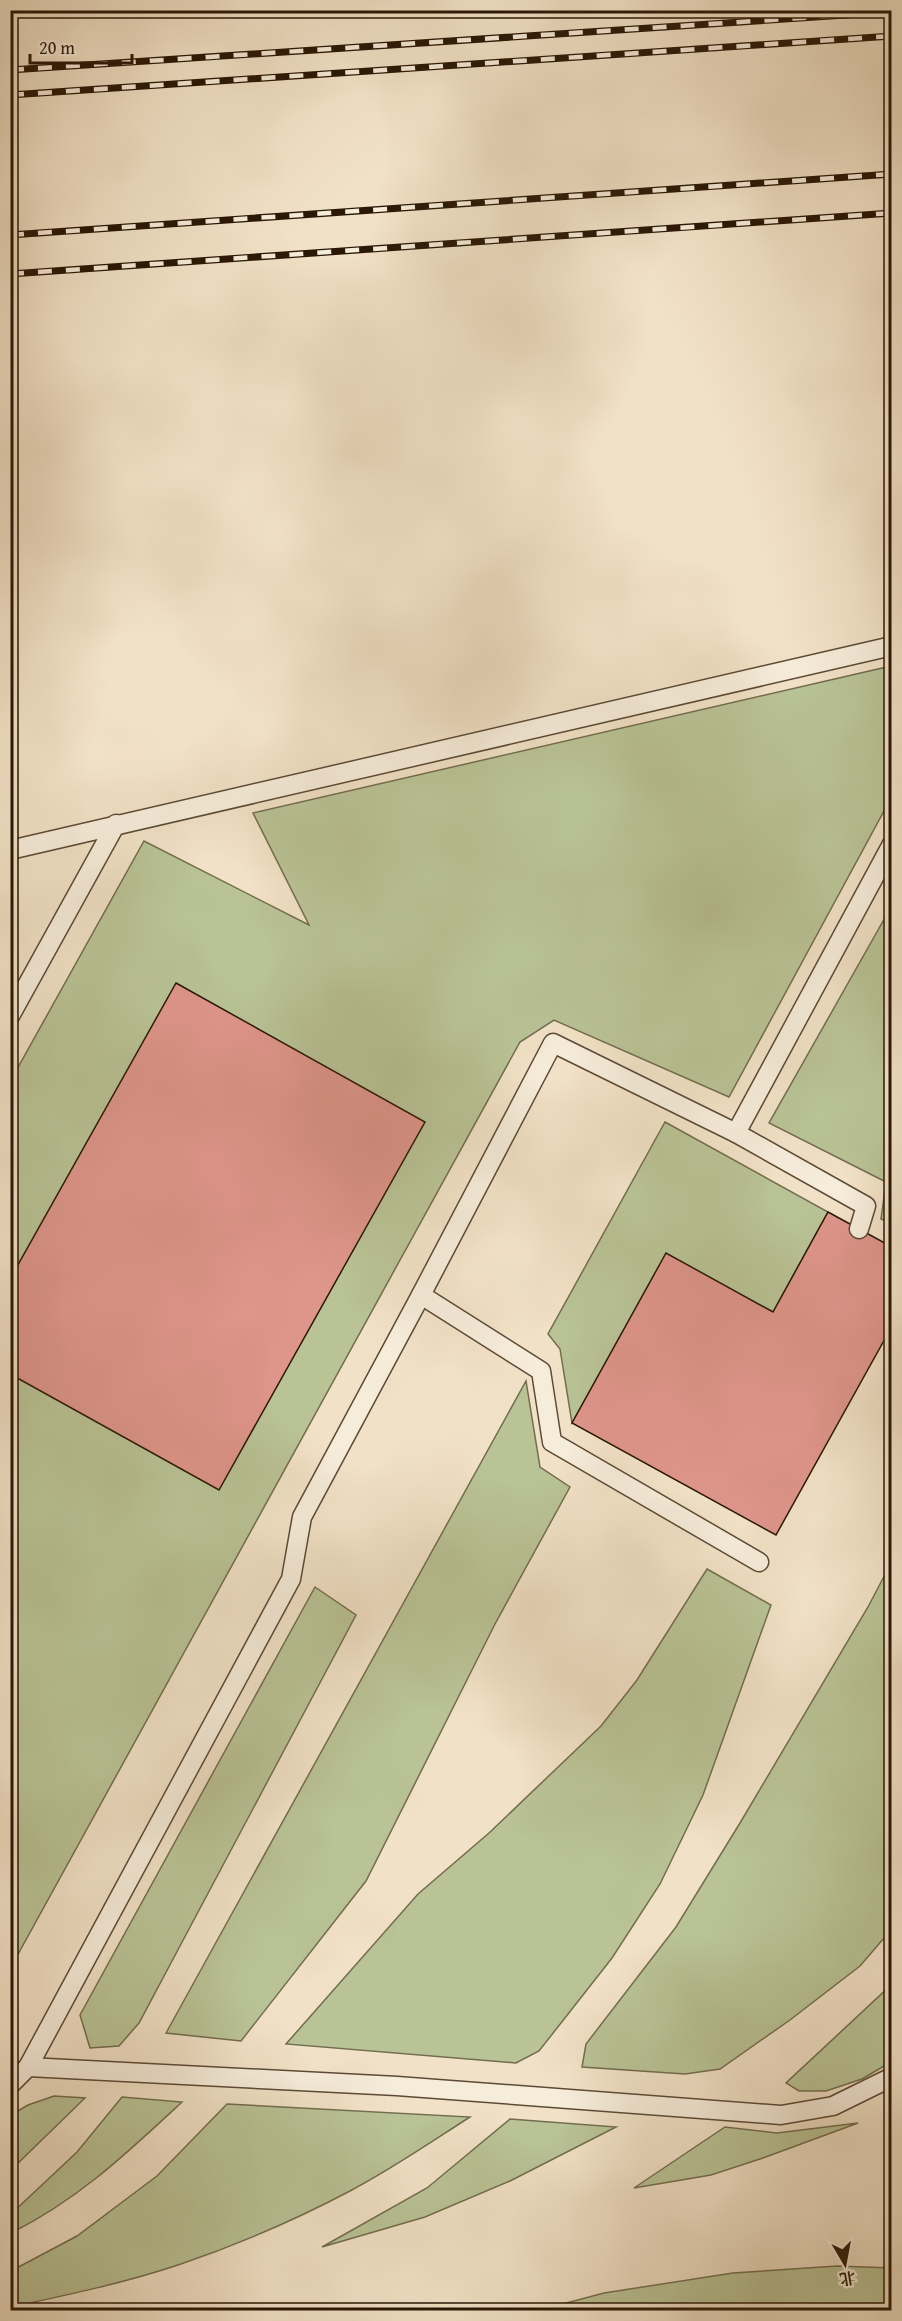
<svg xmlns="http://www.w3.org/2000/svg" width="902" height="2321" viewBox="0 0 902 2321" font-family="'Gentium Book Plus','Noto Serif SC',serif">
  <style>
    .green { fill: #b9c396; stroke: #726d4e; stroke-width: 1.5 }
    .building { fill: #de958a; stroke: #2a1705; stroke-width: 1.5 }
    .lines { fill: none; stroke-linecap: round; stroke-linejoin: round }
    .service-casing { stroke: #5c4a35; stroke-width: 21 }
    .service { stroke: #f6ecda; stroke-width: 18 }
    .rail-casing { stroke: #2a1705; stroke-width: 7 }
    .rail { stroke: #f6ecda; stroke-width: 4.5; stroke-dasharray: 14; stroke-linecap: butt }
  </style>
  <rect width="100%" height="100%" fill="#f1e1c6"/>
  <filter id="stains"><feTurbulence type="fractalNoise" baseFrequency=".00333" numOctaves="4"/><feColorMatrix values="0 0 0 0 .2 0 0 0 0 .09 0 0 0 0 .02 0 0 0 .5 -.17"/></filter>
  <radialGradient id="worn" r=".72"><stop offset=".6" stop-color="#630" stop-opacity="0"/><stop offset="1" stop-color="#630" stop-opacity=".3"/></radialGradient>
  <g class="green">
    <path d="M891,666V798L729,1097L554,1020L520,1042L11,1967V1080L144,841L309,925L253,813Z"/>
    <path d="M891,907V1223L881,1219L886,1182L769,1123Z"/>
    <path d="M665,1122L828,1212L773,1312L666,1254L572,1423L560,1349L548,1334Z"/>
    <path d="M526,1381L540,1467L570,1487L495,1624L366,1881L241,2041L166,2033Z"/>
    <path d="M891,1563V1930L860,1966L790,2020L720,2069L685,2074L582,2067L586,2044L676,1927L740,1823L868,1607Z"/>
    <path d="M707,1569L771,1605L703,1795L660,1884L612,1958L539,2051L516,2063L286,2044L418,1894L489,1833L601,1726L637,1680Z"/>
    <path d="M315,1587L356,1615L139,2023L119,2046L90,2048L80,2015Z"/>
    <path d="M891,1985V2062L862,2079L826,2091H799L786,2083Z"/>
    <path d="M54,2096L85,2098L11,2170V2115L28,2105Z"/>
    <path d="M122,2097L182,2102C127,2153 79,2199 11,2233V2214L77,2152Z"/>
    <path d="M227,2104L470,2117C431,2142 392,2169 350,2191C295,2220 237,2245 178,2265C124,2283 67,2295 11,2307V2271L77,2236L157,2176Z"/>
    <path d="M510,2119L616,2127L510,2181L425,2217L322,2247L427,2188Z"/>
    <path d="M858,2123L763,2158L711,2175L634,2188L725,2127L777,2133Z"/>
    <path d="M837,2266L891,2268V2310H540L604,2293L733,2273Z"/>
  </g>
  <g class="building">
    <path d="M176,983L425,1122L219,1490L10,1374V1279Z"/>
    <path d="M828,1212L892,1247V1326L776,1535L572,1423L666,1253L773,1312Z"/>
  </g>
  <g class="lines">
    <g class="service-casing">
      <g id="service">
        <path d="M10,850L892,646"/>
        <path d="M10,1016L116,824"/>
        <path d="M736,1133L866,1206L859,1229"/>
        <path d="M421,1295L541,1371L552,1442L759,1562"/>
        <path d="M28,2067L291,1579L302,1517L421,1295L553,1043L736,1133L892,844"/>
        <path d="M10,2085L28,2067L397,2086L781,2115L833,2106L892,2077"/>
      </g>
    </g>
    <use href="#service" class="service"/>
    <g class="rail-casing">
      <g id="rail">
        <path d="M10,70L892,12"/>
        <path d="M10,95L892,36"/>
        <path d="M10,235L892,174"/>
        <path d="M10,274L892,213"/>
      </g>
    </g>
    <use href="#rail" class="rail"/>
  </g>
  <rect width="902" height="2321" fill="none" stroke="#f1e1c6" stroke-width="36"/>
  <rect x="12" y="12" width="878" height="2297" fill="none" stroke="#2a1705" stroke-width="3"/>
  <rect x="18" y="18" width="866" height="2285" fill="none" stroke="#2a1705" stroke-width="1.5"/>
  <g transform="translate(845 2264) rotate(170)" stroke="#f6ecda" stroke-width="4.5" paint-order="stroke">
  <path d="M0-4.5L10 22L0 15L-10 22Z" fill="#2a1705"/>
  <text y="-9" font-size="16" font-weight="bold" text-anchor="middle" fill="#2a1705">北</text>
  </g>
  <path d="M30 54v9h102v-9" fill="none" stroke="#2a1705" stroke-width="3"/>
  <text x="39" y="54" font-size="18" fill="#2a1705" stroke="#f6ecda" stroke-width="4.5" paint-order="stroke">20 m</text>
  <rect width="100%" height="100%" filter="url(#stains)"/>
  <rect width="100%" height="100%" fill="url(#worn)"/>
</svg>
